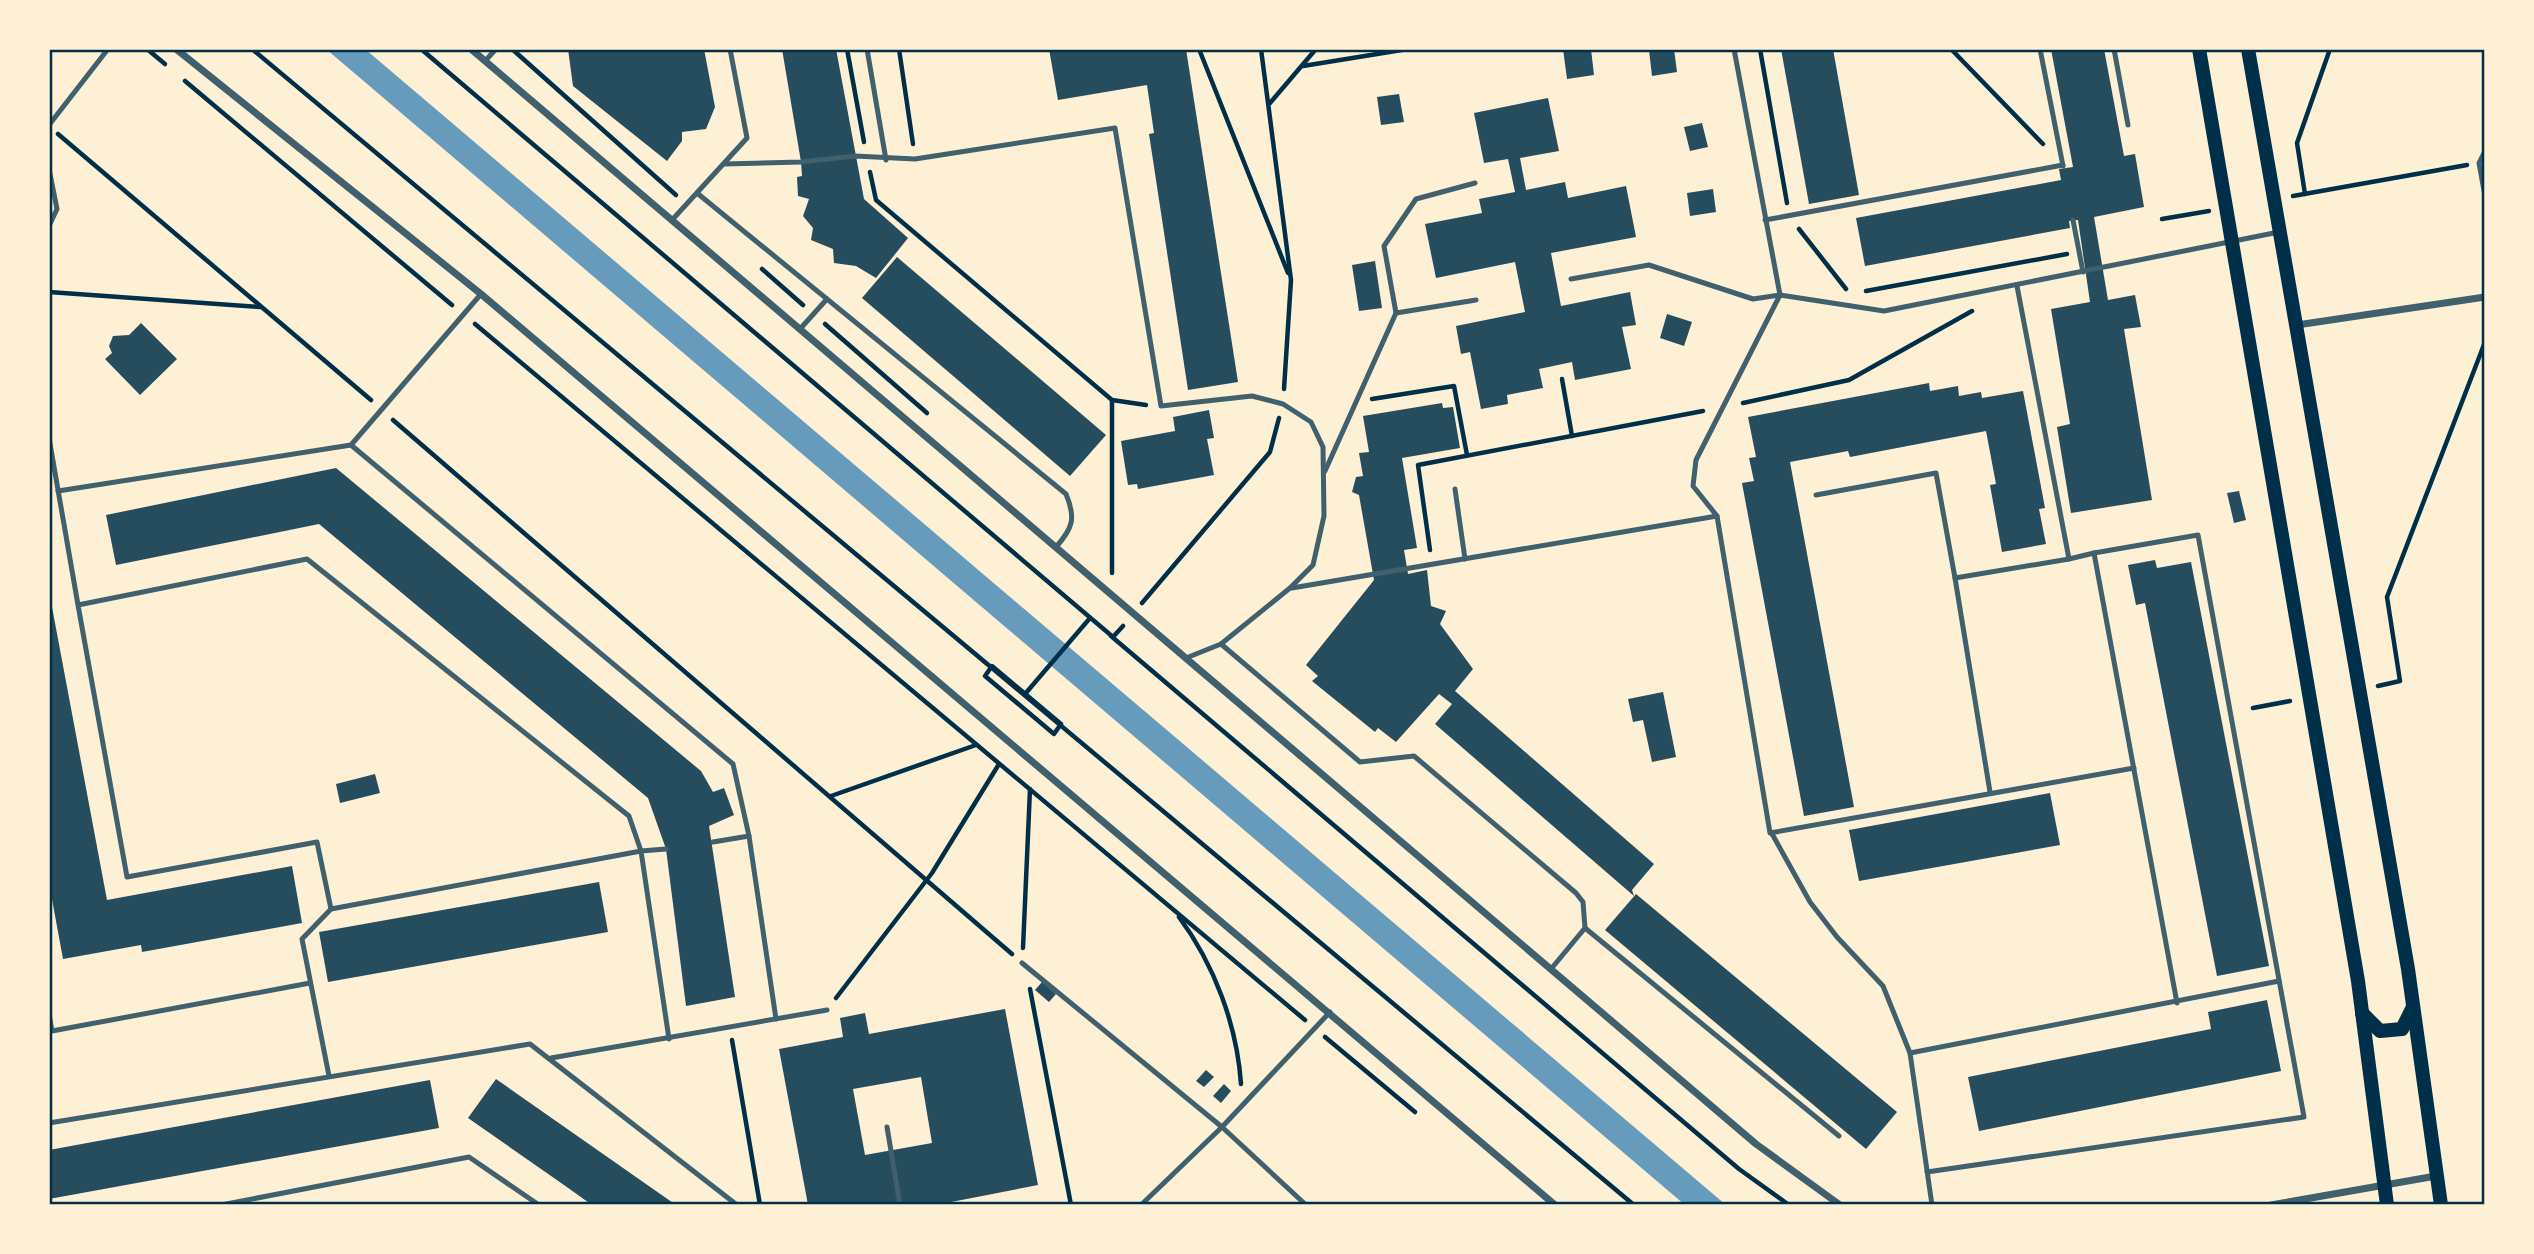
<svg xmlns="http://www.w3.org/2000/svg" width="2534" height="1254" viewBox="0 0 2534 1254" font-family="Merriweather,serif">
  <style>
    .water { fill: #669bbc }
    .building { fill: #264d5e; fill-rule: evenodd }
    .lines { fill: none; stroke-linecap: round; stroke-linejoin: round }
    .path { stroke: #003049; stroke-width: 4.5 }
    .service { stroke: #3f606c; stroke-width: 5 }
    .minor { stroke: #3f606c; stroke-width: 7 }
    .secondary { stroke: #003049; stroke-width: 14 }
    .neatline { fill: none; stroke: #003049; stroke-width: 2.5 }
  </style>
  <rect width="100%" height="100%" fill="#fdf0d5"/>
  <path class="water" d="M326,49H365L1726,1205H1685Z"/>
  <g class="building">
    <path d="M568,49H704L715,107L706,129L682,132V141L667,161L573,86Z"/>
    <path d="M782,49H836L864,199L908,238L876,278L856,266L834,263L833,249L811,240L813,228L803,216L809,199L798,196L797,177L802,176L801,162Z"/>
    <path d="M1049,49H1186L1238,382L1188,390L1149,134L1154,133L1147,85L1058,100Z"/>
    <path d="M1563,49H1591L1594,75L1567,79Z"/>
    <path d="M1674,49L1677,72L1652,76L1649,50Z"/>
    <path d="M1781,49H1833L1859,195L1809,204Z"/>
    <path d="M2051,49H2104L2124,156L2135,154L2144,207L2094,217L2108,300L2135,295L2141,327L2124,329L2152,500L2071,513L2057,427L2070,424L2051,309L2090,302L2078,220L2069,221L2070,228L1865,266L1856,218L2061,180L2059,169L2073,167Z"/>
    <path d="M1399,94L1404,122L1381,125L1377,97Z"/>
    <path d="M1548,98L1559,151L1520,158L1526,190L1565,182L1568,198L1626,186L1636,237L1551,253L1561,306L1630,292L1636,325L1622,327L1631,369L1575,380L1572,362L1539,369L1543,388L1507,395L1508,404L1481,409L1470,352L1461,354L1456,326L1525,312L1515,262L1436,278L1425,224L1482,213L1479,199L1515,192L1508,159L1484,163L1474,113Z"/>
    <path d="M1702,123L1708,147L1690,151L1684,127Z"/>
    <path d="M1713,189L1716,212L1690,216L1687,193Z"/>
    <path d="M897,257L1106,435L1070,476L862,298Z"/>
    <path d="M1375,261L1382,308L1359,311L1352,265Z"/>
    <path d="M1667,314L1692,322L1684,346L1660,338Z"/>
    <path d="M141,323L177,359L140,395L105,359L112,353L109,346L113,336L129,335Z"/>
    <path d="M1929,383L1930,391L1958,386L1959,396L1981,392L1982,398L2023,391L2045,508L2039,509L2046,544L2002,552L1990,485L1996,484L1986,431L1850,457L1848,451L1790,462L1854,807L1804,816L1742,483L1754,481L1749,458L1756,457L1748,417Z"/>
    <path d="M1442,403L1443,408L1453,407L1460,448L1402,458L1417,548L1404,550L1408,574L1427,570L1431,606L1446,611L1440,624L1473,669L1455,691L1654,864L1632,890L1634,896L1435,724L1452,704L1439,694L1396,742L1378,728L1375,732L1312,681L1318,676L1306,665L1374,580L1359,495L1352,492L1356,477L1363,476L1359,453L1369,452L1363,416Z"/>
    <path d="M1209,410L1214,438L1207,439L1214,475L1138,489L1137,484L1128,485L1121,441L1175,431L1173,417Z"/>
    <path d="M336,468L701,771L713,792L724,788L734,815L709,826L735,997L686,1006L666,849L648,798L319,524L116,565L106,515Z"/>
    <path d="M2239,491L2246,520L2234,523L2227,493Z"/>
    <path d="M2155,560L2157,568L2191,562L2269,966L2217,976L2145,603L2136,605L2128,565Z"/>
    <path d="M49,591L107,900L292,866L302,923L142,952L141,945L63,959L49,883Z"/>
    <path d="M1663,692L1676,757L1652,762L1643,720L1633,722L1628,699Z"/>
    <path d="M375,774L380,793L340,803L336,784Z"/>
    <path d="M2050,793L2060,845L1859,881L1849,830Z"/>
    <path d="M599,882L608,932L328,982L319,932Z"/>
    <path d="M1636,894L1897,1112L1866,1149L1605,930Z"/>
    <path d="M1042,982L1056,994L1049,1002L1035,990Z"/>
    <path d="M2267,1000L2281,1071L1979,1131L1968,1077L2211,1029L2208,1012Z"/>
    <path d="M1005,1009L1038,1185L946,1203V1205H808L779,1049L843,1037L840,1018L865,1013L869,1034ZM921,1077L932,1143L865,1155L853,1089Z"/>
    <path d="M1206,1070L1214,1077L1204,1087L1196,1081Z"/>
    <path d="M496,1079L676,1205H592L564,1185L468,1118Z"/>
    <path d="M430,1080L439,1128L49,1199V1150Z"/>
    <path d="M1224,1084L1231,1091L1221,1103L1213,1096Z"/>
  </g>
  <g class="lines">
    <g class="path">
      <path d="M147,49L165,64"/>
      <path d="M252,49L1634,1205"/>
      <path d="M421,49L1113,637L1123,626"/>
      <path d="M512,49L676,195"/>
      <path d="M847,49L864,142"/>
      <path d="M899,49L913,144"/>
      <path d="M1199,49L1288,273"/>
      <path d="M1261,49L1291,280L1284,389"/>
      <path d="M1760,49L1787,203"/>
      <path d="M1951,49L2043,144"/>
      <path d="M1303,66L1408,49"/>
      <path d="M185,81L452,305"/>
      <path d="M1270,103L1316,49"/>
      <path d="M58,134L371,400"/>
      <path d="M870,172L876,200L1112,400L1146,405"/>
      <path d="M2305,194L2297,143L2330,49"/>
      <path d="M2293,196L2467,165"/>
      <path d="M2162,219L2209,211"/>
      <path d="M1799,229L1846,289"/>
      <path d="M762,269L803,305"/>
      <path d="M1866,291L2067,254"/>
      <path d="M49,292L260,307"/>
      <path d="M475,324L1305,1020"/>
      <path d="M825,324L927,413"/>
      <path d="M1562,379L1572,436"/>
      <path d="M1372,399L1454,386L1467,455"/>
      <path d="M1743,403L1849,380L1972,311"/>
      <path d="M393,420L1012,954"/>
      <path d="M1430,550L1418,465L1703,411"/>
      <path d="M1112,573V400"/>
      <path d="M1142,603L1270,452L1279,418"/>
      <path d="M1111,636L1739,1169L1789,1205"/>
      <path d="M992,666L1061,724L1054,734L985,676Z"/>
      <path d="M2378,686L2400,681L2387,597L2485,342"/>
      <path d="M1025,694L1090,618"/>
      <path d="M2253,708L2290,701"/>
      <path d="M831,796L976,745"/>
      <path d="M1179,917C1214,964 1237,1025 1241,1084"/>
      <path d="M1023,948L1030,789"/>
      <path d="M1030,989L1071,1205"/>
      <path d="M836,998L932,873L999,764"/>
      <path d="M1325,1037L1415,1112"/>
      <path d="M732,1040L760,1205"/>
    </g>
    <g class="service">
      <path d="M867,49L886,160"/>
      <path d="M2040,49L2063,166"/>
      <path d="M2114,49L2128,125"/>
      <path d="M485,61L496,49"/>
      <path d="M49,125L108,49"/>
      <path d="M2485,151L2479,163L2485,196"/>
      <path d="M724,164L801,162L855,156L915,159L1115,128L1161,406L1252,396L1283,404L1311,422L1323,447L1324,516L1313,565L1290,588L1221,644L1186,658"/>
      <path d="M49,169L57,209L49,226"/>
      <path d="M697,193L1066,494C1076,518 1073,528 1056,547"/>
      <path d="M672,220L747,138L730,49"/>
      <path d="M1765,220L2063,165"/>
      <path d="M2073,220L2083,272"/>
      <path d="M1571,279L1649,265L1753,299L1780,295L1734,49"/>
      <path d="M2017,286L2069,559L2094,553L2177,1003"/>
      <path d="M1396,313L1476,300"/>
      <path d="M800,329L827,299"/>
      <path d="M49,438L78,605L307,559L629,816L641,851L331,909L317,842L127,877L78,605"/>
      <path d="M351,445L733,764L749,836L776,1019"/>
      <path d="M1325,471L1396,313L1384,246L1416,199L1475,183"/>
      <path d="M1455,489L1465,559"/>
      <path d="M58,491L351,445L481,294"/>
      <path d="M1816,495L1936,473L1955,578L2069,559"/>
      <path d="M1955,578L1990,792"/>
      <path d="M1292,588L1717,516"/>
      <path d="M1221,644L1360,762L1414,756L1576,893L1583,902L1585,928L1551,969"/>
      <path d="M2134,768L1770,833L1717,516L1693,486L1696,460L1780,295L1884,311L2279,232"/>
      <path d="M1771,832L1810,902L1837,937L1883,986L1910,1053L2279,981"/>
      <path d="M713,842L749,836"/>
      <path d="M666,849L641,851L669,1039"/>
      <path d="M1585,928L1839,1136"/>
      <path d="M1022,963L1222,1127L1306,1205"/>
      <path d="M49,1014L52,1031L310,983"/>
      <path d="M1910,1053L1932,1205"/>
      <path d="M551,1058L827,1010"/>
      <path d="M329,1076L302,939L331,909"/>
      <path d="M49,1123L530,1044L737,1205"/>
      <path d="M887,1127L900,1205"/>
      <path d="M1927,1172L2304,1117L2198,535L2094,553"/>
      <path d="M221,1205L469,1157L539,1205"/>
      <path d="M1141,1205L1222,1127L1330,1012"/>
    </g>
    <g class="minor">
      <path d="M176,49L481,294L1555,1205"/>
      <path d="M471,49L1756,1144L1840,1205"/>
      <path d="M2297,325L2485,297"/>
      <path d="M2271,1205L2436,1176"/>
    </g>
    <g class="secondary">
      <path d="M2199,49L2358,981L2387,1205"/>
      <path d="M2248,49L2408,969L2441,1205"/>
      <path d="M2362,1013L2380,1031L2402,1029L2413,1007"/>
    </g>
  </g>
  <rect width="2534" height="1254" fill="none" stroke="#fdf0d5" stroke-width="102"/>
  <rect x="51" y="51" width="2432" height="1152" class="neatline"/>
</svg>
